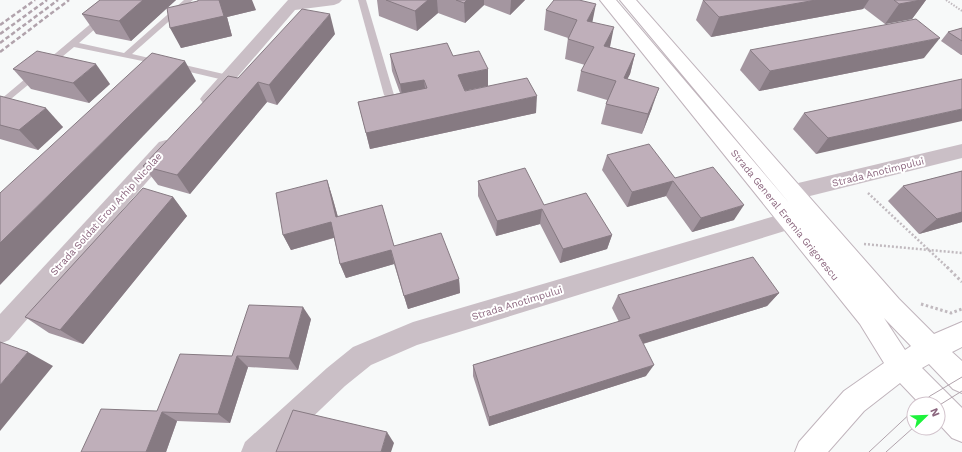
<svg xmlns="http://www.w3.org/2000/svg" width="962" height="452" viewBox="0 0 962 452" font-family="'Work Sans',sans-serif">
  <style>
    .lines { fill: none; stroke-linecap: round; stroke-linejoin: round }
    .secondary-casing { stroke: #c0b4bc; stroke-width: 2 }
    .path-far2 { stroke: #c1babf; stroke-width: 2; stroke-dasharray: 1.5 1.5; stroke-linecap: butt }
    .path-far1 { stroke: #c1babf; stroke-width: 2.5; stroke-dasharray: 2 2; stroke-linecap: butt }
    .path { stroke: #c1babf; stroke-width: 3; stroke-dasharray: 2.5 2.5; stroke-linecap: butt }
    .lane { fill: #cabfc6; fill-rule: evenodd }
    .street { fill: #cabfc6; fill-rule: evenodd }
    .secondary { fill: #fff; fill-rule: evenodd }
    .tram { stroke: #b1a3ac; stroke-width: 1 }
    .rail { stroke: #b1a3ac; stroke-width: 2.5; stroke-dasharray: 4.5 2.5; stroke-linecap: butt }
    .wall { fill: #a496a0 }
    .shaded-wall { fill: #867a82 }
    .building { fill: #bfafba; stroke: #867a82 }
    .labels { text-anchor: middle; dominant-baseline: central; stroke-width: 4; stroke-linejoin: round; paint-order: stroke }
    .street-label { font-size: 10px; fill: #8b667e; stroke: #fff }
  </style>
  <rect width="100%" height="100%" fill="#f7f9f9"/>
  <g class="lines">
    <g class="secondary-casing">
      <path id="secondary" d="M600,0H616L790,204L620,0H636L899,299L934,334L962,322V347L952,352L962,361V393L953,389L929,364L922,368L962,408V442L952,438L938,423V404H920L900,383L864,411L828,452H795L799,442L844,391L884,363L860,324ZM884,318L911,346L905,350Z"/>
    </g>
    <path class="path-far2" d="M946,0L962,11"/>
    <g class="path-far1">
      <path d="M868,193L948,268"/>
      <path d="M864,244L962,253"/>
    </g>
    <g class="path">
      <path d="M947,267L962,282"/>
      <path d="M921,304L951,313L962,309"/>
    </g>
    <g class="lane">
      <path d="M119,0H128L79,43L124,53L184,0H193L132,54L162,61V65L74,47L0,108V100Z"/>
      <path d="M358,0H366L394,95L392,97H386L384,95Z"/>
      <path d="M176,63L228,75L232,78L228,81L173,68V64Z"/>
    </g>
    <g class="street">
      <path d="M288,0H342L339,3L334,5L295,10L215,103L209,105L203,103L200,99L203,95Z"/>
      <path d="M166,140L173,142L176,147L173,152L9,340L0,344V314L159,142Z"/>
      <path d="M962,144V158L794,200L787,198L784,192L787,186L794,184Z"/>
      <path d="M809,206L817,209L820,215L817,221L417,345L371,365L345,386L276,452H241L245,442L327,368L353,347L413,322Z"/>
    </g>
    <use href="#secondary" class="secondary"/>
    <g class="tram">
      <path d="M921,404L930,396L962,377"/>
      <path d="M938,406L962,391"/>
      <path d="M869,452L914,410"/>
      <path d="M886,452L914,427"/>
    </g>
    <g class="rail">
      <path d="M0,25L35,0"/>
      <path d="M0,34L47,0"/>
      <path d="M0,43L58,0"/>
      <path d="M0,52L69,0"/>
    </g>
  </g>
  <g class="wall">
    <path d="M100,0H176L167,8L256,10L227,17L232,36L181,48L167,8L131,41L96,34L82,14Z"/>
    <path d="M377,0H525L510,15L484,5L465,23L438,13L417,31L379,16Z"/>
    <path d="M703,0H926L912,19L885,24L864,8L863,9L711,37L696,20Z"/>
    <path d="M546,10L592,22L610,47L635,54L630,74L627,79L652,108L642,134L601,124L607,100L577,91L581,71L585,65L565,59L568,38L544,30Z"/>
    <path d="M962,28V55H961L941,41L948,32Z"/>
    <path d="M335,34L277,105L267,102L190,194L158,185L143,166L238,78Z"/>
    <path d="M750,50L924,58L759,91L740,70Z"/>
    <path d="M390,54L453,56L488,86L465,90V91L536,113L370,149L358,102L400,93L392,71Z"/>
    <path d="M13,69L110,84L89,103L31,89Z"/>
    <path d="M962,79L816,154L793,129L804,113Z"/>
    <path d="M0,96L63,127L38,150L0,139Z"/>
    <path d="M607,155L675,178L734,220L692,232L666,196L627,207L602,170Z"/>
    <path d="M962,171V222L919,234L888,201L903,186Z"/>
    <path d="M327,180L332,196L338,217L459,279L460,293L408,309L394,264L346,278L340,264L334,238L291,250L283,235Z"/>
    <path d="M478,181L544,205L612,235L607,249L560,263L540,224L496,236L478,196Z"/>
    <path d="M173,197L187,216L83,344L49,333L25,317Z"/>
    <path d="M779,293L767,306L643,344L646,376L489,426L473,376V365L619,322L612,308L618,295Z"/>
    <path d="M311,319L298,370L248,367L230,423L177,421L166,452H81L157,411L232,356Z"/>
  </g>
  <g class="shaded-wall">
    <path d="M143,0H176L131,41L119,21Z"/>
    <path d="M219,0H252L256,10L227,17L232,36L181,48L170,28Z"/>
    <path d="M428,0H437L438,13L417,31L415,11Z"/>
    <path d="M467,0H484V5L465,23L464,3Z"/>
    <path d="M511,0H525L510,15Z"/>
    <path d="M816,0H869L863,9L711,37L719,17Z"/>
    <path d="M921,0H926L912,19L885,24L899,4Z"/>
    <path d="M596,4L592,24L587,21Z"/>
    <path d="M330,14L335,34L277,105L269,85Z"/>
    <path d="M614,27L610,47L604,46Z"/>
    <path d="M940,38L924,58L759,91L770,71Z"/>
    <path d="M635,54L630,74L618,98L624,78Z"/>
    <path d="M185,61L196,81L0,285V243Z"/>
    <path d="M96,64L110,84L89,103L73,83Z"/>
    <path d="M488,69V86L459,92L458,75Z"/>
    <path d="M424,80L426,96L403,100L400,84Z"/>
    <path d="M258,82L267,102L190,194L177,175Z"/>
    <path d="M659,88L652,108L642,134L648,114Z"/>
    <path d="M537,96L536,113L370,149L366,133Z"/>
    <path d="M46,108L63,127L38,150L19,130Z"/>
    <path d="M962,109V121L816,154L828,138Z"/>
    <path d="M327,180L332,196L342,232L336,217Z"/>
    <path d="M673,181L666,196L627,207L632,192Z"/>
    <path d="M173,197L187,216L83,344L60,330Z"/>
    <path d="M744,205L734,220L692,232L701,218Z"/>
    <path d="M542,209L540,224L496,236L497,221Z"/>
    <path d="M962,212V222L919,234L937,219Z"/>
    <path d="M331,222L336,237L291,250L283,235Z"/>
    <path d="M612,235L607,249L560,263L563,249Z"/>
    <path d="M391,250L394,264L346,278L340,264Z"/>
    <path d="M459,279L460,293L408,309L404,296Z"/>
    <path d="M779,293L767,306L632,347L639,335Z"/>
    <path d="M303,307L311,319L298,370L289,358Z"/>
    <path d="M28,352L53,366L0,431V385Z"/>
    <path d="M237,356L248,367L230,423L218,414Z"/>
    <path d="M654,365L646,376L489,426V417Z"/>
    <path d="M162,412L177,421L166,452H146Z"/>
    <path d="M387,432L394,443L391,452H381Z"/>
  </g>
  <g class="building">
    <path d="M100,0H143L119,21L82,14Z"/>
    <path d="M198,0H219L224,16L170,28L167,8L198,1Z"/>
    <path d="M386,0H428L415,11Z"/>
    <path d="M456,0H467L464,3Z"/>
    <path d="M554,0H579L596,4L587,21L614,27L604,46L635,54L624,78L659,88L648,114L606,104L616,81L581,71L594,47L568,39L577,20L546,10Z"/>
    <path d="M703,0H816L719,17Z"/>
    <path d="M894,0H921L899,4Z"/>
    <path d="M302,9L330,14L269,85L258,82L177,175L143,166L228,76L238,78Z"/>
    <path d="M916,19L940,38L770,71L750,50Z"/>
    <path d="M962,28V41L948,32Z"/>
    <path d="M447,43L453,56L479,51L488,69L458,75L465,91L527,78L537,96L366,133L358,102L427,88L424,80L400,84L390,54Z"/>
    <path d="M37,51L96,64L73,83L13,69Z"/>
    <path d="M152,53L185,61L0,243V193Z"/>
    <path d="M962,79V109L828,138L804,113Z"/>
    <path d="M0,96L46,108L19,130L0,125Z"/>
    <path d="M649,144L675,178L713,167L744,205L701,218L673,181L632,192L607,155Z"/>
    <path d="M525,168L544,205L586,193L612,235L563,249L542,209L497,221L478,181Z"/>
    <path d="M962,171V212L937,219L903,186Z"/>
    <path d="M327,180L336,217L382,205L394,246L441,233L459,279L404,296L391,250L340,264L331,222L283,235L276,193Z"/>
    <path d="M143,188L173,197L60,330L25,317Z"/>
    <path d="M753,257L779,293L639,335L654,365L489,417L473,365L630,318L618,295Z"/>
    <path d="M249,305L303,307L289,358L237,356L218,414L162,412L146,452H81L101,409L157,411L180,354L232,356Z"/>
    <path d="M0,342L28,352L0,385Z"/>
    <path d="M293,410L387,432L381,452H276Z"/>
  </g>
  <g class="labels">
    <g class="street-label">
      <text transform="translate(878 172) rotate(-14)">Strada Anotimpului</text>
      <text transform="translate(106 214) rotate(-48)">Strada Soldat Erou Arhip Nicolae</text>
      <text transform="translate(785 215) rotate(51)">Strada General Eremia Grigorescu</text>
      <text transform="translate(517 303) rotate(-17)">Strada Anotimpului</text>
    </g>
  </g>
  <g transform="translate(926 416) rotate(67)"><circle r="19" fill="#ffffff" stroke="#d1c2cb"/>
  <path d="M0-3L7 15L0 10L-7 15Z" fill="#1df33b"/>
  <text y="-6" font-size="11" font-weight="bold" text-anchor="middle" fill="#8b667e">N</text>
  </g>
</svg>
